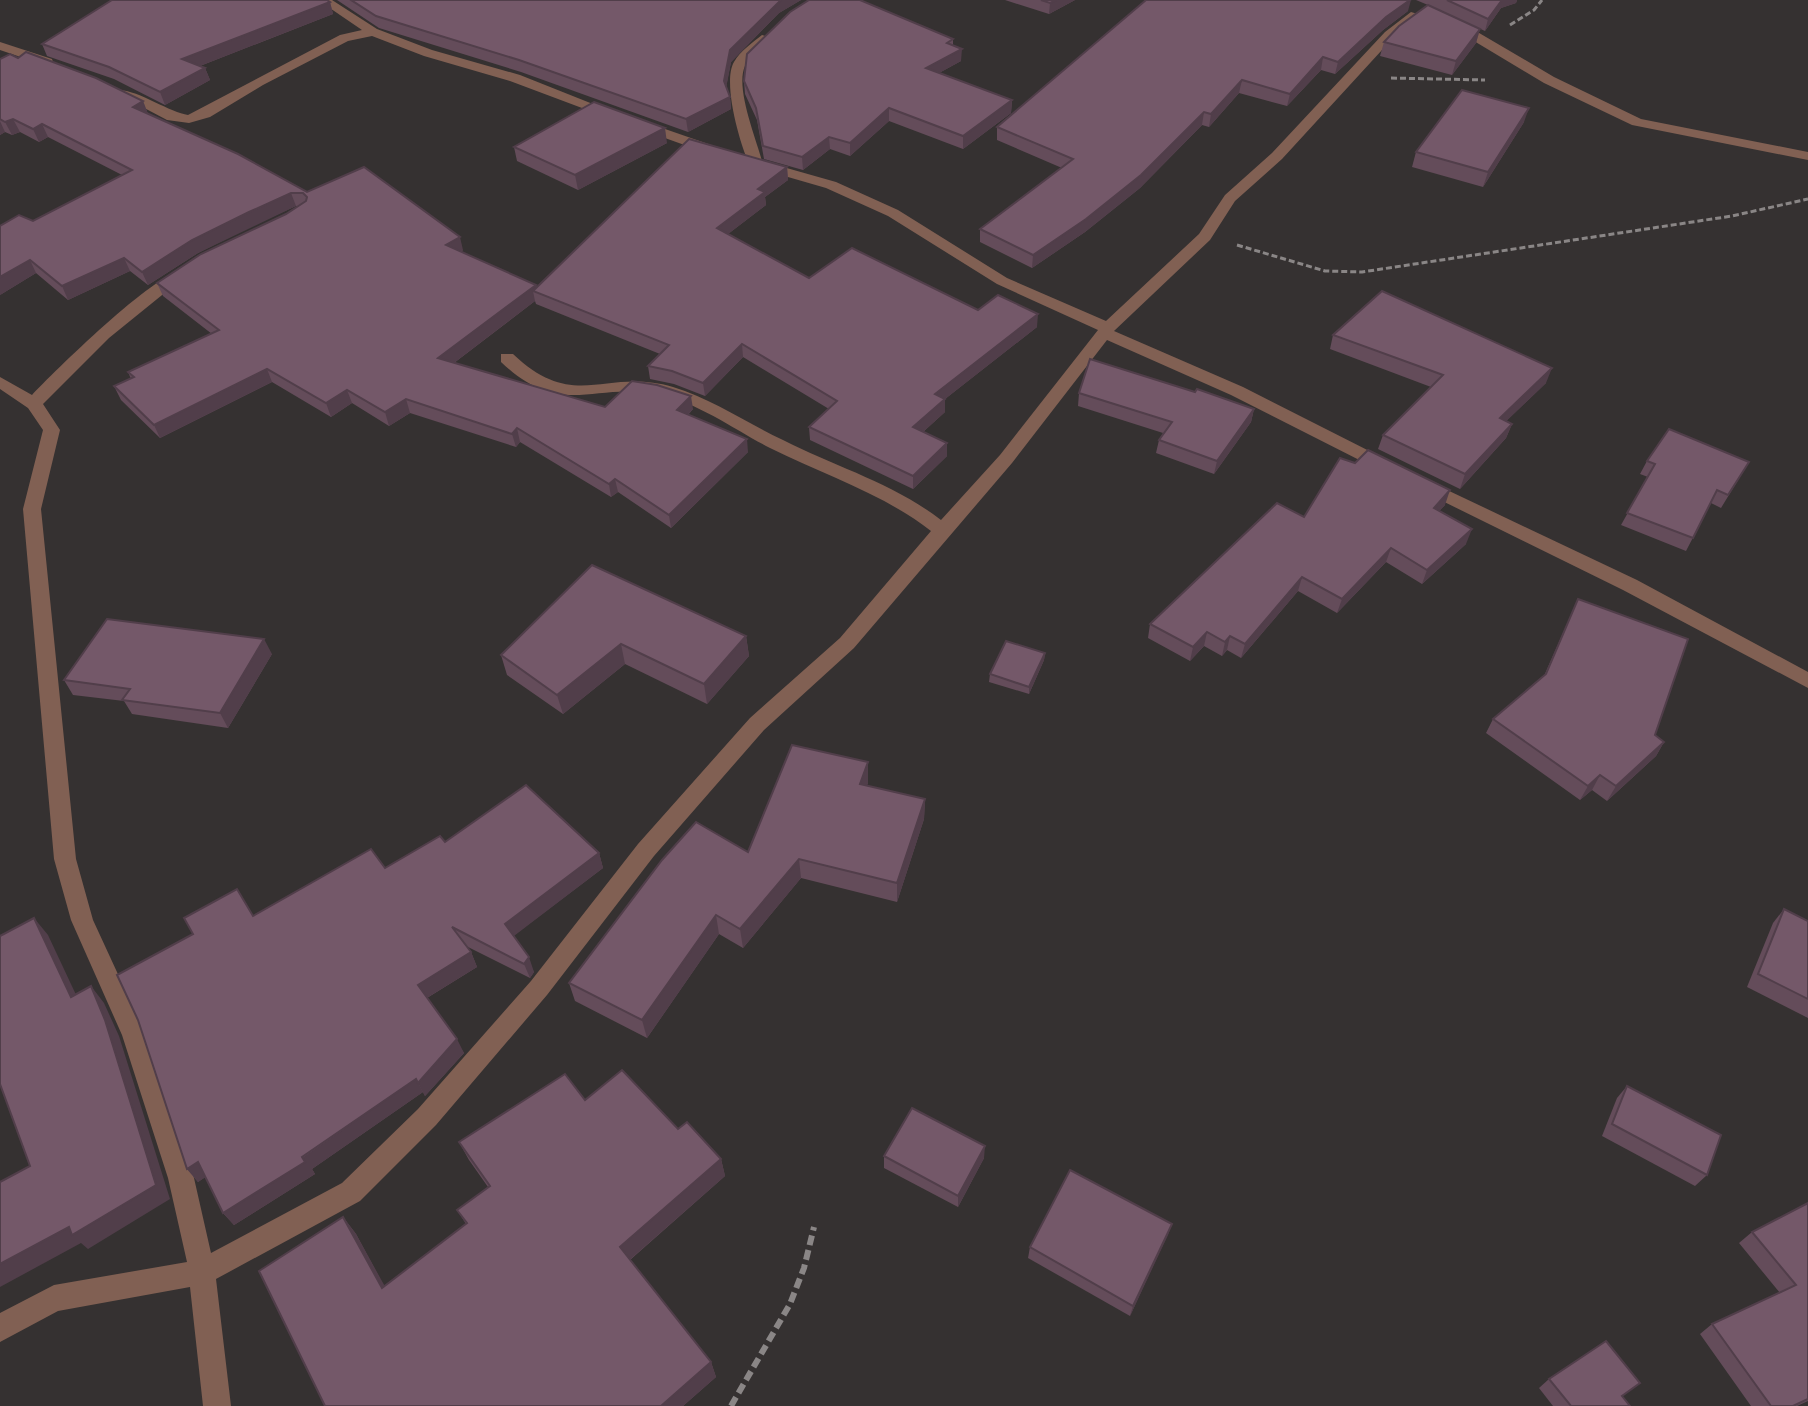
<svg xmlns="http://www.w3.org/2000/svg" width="1808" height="1406" viewBox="0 0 1808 1406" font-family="Arial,sans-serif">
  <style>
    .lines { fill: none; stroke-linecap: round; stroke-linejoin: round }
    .path-far1 { stroke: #8a8686; stroke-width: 3; stroke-dasharray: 6 3; stroke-linecap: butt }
    .path { stroke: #8a8686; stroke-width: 6; stroke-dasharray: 10 5; stroke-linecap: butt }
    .minor { fill: #816053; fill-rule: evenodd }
    .wall { fill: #644c5a }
    .shaded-wall { fill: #513e4a }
    .building { fill: #745869; stroke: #513e4a; stroke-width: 2 }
  </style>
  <rect width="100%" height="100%" fill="#353131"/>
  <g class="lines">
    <g class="path-far1">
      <path d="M1510,25L1534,10L1542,0"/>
      <path d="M1391,78L1485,80"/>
      <path d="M1237,245L1325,271L1362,272L1732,216L1808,199"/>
    </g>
    <path class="path" d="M731,1406L790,1304L804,1268L814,1227"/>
    <g class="minor">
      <path d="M318,0H332L377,29L432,50L520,75L618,114L606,117L510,81L424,56L372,36L348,41L263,85L210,117L189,123L167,120L114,92C127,83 169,113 188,115L340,35L362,30Z"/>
      <path d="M1411,12L1421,15L1393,38L1282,159L1235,201L1210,240L1114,331L1243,387L1393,463L1396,467L1393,471H1381L1231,395L1107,340L1012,463L854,648L764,730L654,856L547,995L436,1125L360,1201L216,1279L231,1406H203L190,1287L58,1311L0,1342V1313L54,1285L187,1262L168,1178L122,1035L71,920L54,859L23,509L43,430L28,408L0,389V377L32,395C53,373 161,266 185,271L188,274L109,338L43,404L60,430L41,509L76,859L93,920L146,1035L194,1178L211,1253L342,1183L418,1109L531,981L638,844L750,718L840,638L931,531C882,493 824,475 770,448C735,430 699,403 660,395C593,380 563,421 501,362V354H513C575,413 605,367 673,387C712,399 747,423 783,440C836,467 893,483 941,520L1000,455L1098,330L997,284L888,216L826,188L750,166C740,145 722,82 734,62C740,51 752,43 762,35L772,38C764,47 750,54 745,66C735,88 756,138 762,161L836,182L898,210L1007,278L1106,321L1199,234L1225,195L1272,153L1385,32Z"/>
      <path d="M1449,20H1457L1554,77L1641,119L1808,152V160L1632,125L1544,83L1449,26Z"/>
      <path d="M0,42L52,59L53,62L47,66L0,50Z"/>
      <path d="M642,121L714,146L716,149L704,152L637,128L635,125Z"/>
      <path d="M1426,480L1637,580L1808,672V688L1623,590L1420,490L1417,486Z"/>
    </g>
  </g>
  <g class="wall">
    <path d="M337,0H801L779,13L731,62L726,87L730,97L731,109L688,132L521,72L379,28Z"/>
    <path d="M1005,0H1075L1049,14Z"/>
    <path d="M1416,0H1517L1516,3L1501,8L1485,31L1454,17L1480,29L1476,43L1452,75L1380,56L1384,42L1428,5Z"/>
    <path d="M330,2L333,14L200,66L205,68L210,80L165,105L114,79L47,56L42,44Z"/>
    <path d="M1408,11L1383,30L1335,74L1321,70L1287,106L1239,93L1209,127L1202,125L1140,188L1085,232L1032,268L980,242V229L1062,168L997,140V127Z"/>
    <path d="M953,39V45L961,61L939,73L1012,100L1011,113L963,149L889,121L850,156L830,149L803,170L764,159L757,120L745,94L744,81Z"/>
    <path d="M18,58L143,101L148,114L307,192L463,250L461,252L536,285L537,287L787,167L788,180L765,197L766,205L728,234L809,278L978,310L1037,327L945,399V412L923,432L947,456L913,489L810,440L809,427L829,409L743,357L705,396L674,384L650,379L648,366L660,354L536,304L535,301L454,363L605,407L693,409L688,415L748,452L671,528L618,492L611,497L520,442L516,447L410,413L389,426L352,403L331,417L272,382L160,438L121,400L114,386L131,379L128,372L212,334L163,296L157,283L286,214L299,206H296L254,225L198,253L148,285L130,271L68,300L36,273L0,295L33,221L122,175L48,137L39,142L20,132L12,135L5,132L0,135V59Z"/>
    <path d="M1524,122L1483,187L1412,167L1416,152Z"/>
    <path d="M667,143L578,190L517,161L514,147Z"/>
    <path d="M1333,335L1546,383L1506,421L1512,424L1506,438L1460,489L1378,449L1383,435L1431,387L1330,349Z"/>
    <path d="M1079,393L1254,409L1251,422L1214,474L1156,453L1159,440L1163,433L1078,406Z"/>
    <path d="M1647,461L1749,462L1721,508L1711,503L1686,551L1621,525L1648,477L1640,474Z"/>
    <path d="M1445,505L1439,511L1466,544L1422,584L1386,562L1337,613L1298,591L1241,658L1227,650L1222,656L1204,646L1190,661L1148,638L1150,624L1304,517Z"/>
    <path d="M592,565L746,636L749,656L707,704L625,664L563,714L507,675L501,655Z"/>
    <path d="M1578,599L1655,735L1664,742L1656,756L1607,801L1592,790L1580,800L1486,733L1493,719L1544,676Z"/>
    <path d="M1045,653L1044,660L1029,694L989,682L990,674Z"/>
    <path d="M272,654L228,728L132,714L124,701L73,695L64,680Z"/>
    <path d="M868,782L867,786L925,799L924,819L897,902L801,878L743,948L719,934L647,1038L575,1001L569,983L748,852Z"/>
    <path d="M445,842L599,853L603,868L513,936L534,972L530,978L466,946L471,952L477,967L427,998L464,1053L425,1096L423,1092L312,1169L315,1174L234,1225L223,1213L205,1177L198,1182L187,1169L253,916L385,868Z"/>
    <path d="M1784,909L1808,921V1018L1747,987L1773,923Z"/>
    <path d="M1627,1086L1707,1175L1695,1186L1602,1136L1617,1098Z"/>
    <path d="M585,1100L678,1129L721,1159L725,1176L630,1260L711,1362L716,1377L683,1406H325L343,1217L356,1234L384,1286L466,1224L457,1210L488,1187L469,1160L459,1142Z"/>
    <path d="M884,1156L984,1158L958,1207L884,1168Z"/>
    <path d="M1808,1203V1401L1797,1406H1751L1700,1334L1712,1324L1780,1293L1739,1243L1752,1232Z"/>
    <path d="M1172,1224L1130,1316L1028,1258L1030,1247Z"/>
    <path d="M1549,1379L1622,1397L1630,1406H1553L1539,1388Z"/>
  </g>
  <g class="shaded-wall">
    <path d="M781,0H801L779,13L731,62L725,94L724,81L730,50Z"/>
    <path d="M1056,0H1075L1049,14L1050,3Z"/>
    <path d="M1411,0L1408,11L1383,30L1335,74L1338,62L1386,17Z"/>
    <path d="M1502,0H1517L1516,3L1501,8L1485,31L1488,19Z"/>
    <path d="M330,2L333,14L187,71L182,59Z"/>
    <path d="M1480,29L1476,43L1452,75L1456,61Z"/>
    <path d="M962,49L961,61L926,80V68Z"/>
    <path d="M1323,57L1321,70L1287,106L1290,94Z"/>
    <path d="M205,68L210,80L165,105L160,92Z"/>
    <path d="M1242,80L1239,93L1209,127L1211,114Z"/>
    <path d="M730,97L731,109L688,132L686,119Z"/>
    <path d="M1012,100L1011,113L963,149V136Z"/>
    <path d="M143,101L148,114L133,107Z"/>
    <path d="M889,108V121L850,156V143Z"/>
    <path d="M1529,108L1524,122L1483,187L1488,172Z"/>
    <path d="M1204,112L1202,125L1140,188L1085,232L1032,268L1033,255Z"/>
    <path d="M13,119L20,132L12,135L5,122Z"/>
    <path d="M0,121L5,132L0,135Z"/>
    <path d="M42,124L48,137L39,142L33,129Z"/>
    <path d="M665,128L667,143L578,190L575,175Z"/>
    <path d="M829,137L830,149L803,170L802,157Z"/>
    <path d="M787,167L788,180L765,197L766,205L719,241L717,228L758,189Z"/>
    <path d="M291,193L296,206L198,253L148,285L142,272L192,240Z"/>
    <path d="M460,237L463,250L449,258L446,245Z"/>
    <path d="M124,258L130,271L68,300L62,286Z"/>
    <path d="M30,260L36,273L0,295V277Z"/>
    <path d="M536,285L538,293L533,291L535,301L442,372L438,358Z"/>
    <path d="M1038,314L1037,327L945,399V412L913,441V427L935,394Z"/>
    <path d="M742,344L743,357L705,396L703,383Z"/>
    <path d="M1552,368L1546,383L1494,433L1500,418Z"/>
    <path d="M267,369L272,382L160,438L154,425Z"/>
    <path d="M347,390L352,403L331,417L326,403Z"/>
    <path d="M691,396L693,409L679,424L677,410Z"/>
    <path d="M406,399L410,413L389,426L385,412Z"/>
    <path d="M1254,409L1251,422L1214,474L1217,461Z"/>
    <path d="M1512,424L1506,438L1460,489L1465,474Z"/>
    <path d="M517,428L520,442L516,447L512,434Z"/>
    <path d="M747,439L748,452L671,528L669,515Z"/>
    <path d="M947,443V456L913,489V476Z"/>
    <path d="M615,479L618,492L611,497L609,484Z"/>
    <path d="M1450,490L1445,505L1429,522L1434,508Z"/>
    <path d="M1472,529L1466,544L1422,584L1427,570Z"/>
    <path d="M1391,548L1386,562L1337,613L1342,599Z"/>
    <path d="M1302,577L1298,591L1241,658L1245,644Z"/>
    <path d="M1207,632L1204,646L1190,661L1193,647Z"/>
    <path d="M746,636L749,656L707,704L704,684Z"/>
    <path d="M1230,636L1227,650L1222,656L1225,642Z"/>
    <path d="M264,639L272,654L228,728L220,713Z"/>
    <path d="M621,644L625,664L563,714L557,695Z"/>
    <path d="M1045,653L1044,660L1029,694V687Z"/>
    <path d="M1664,742L1656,756L1607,801L1616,786Z"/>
    <path d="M868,762V782L861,803L860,784Z"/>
    <path d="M1600,775L1592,790L1580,800L1588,786Z"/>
    <path d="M925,799L924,819L897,902V883Z"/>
    <path d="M599,853L603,868L510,939L505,924Z"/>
    <path d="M799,859L801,878L743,948L740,929Z"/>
    <path d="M716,915L719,934L647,1038L642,1020Z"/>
    <path d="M34,918L48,935L85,1014L71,997Z"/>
    <path d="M471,952L477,967L425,999L418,985Z"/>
    <path d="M529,957L534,972L530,978L524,964Z"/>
    <path d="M91,986L104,1003L119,1036L170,1199L88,1249L81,1243L0,1287V1264Z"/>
    <path d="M457,1039L464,1053L425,1096L418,1083Z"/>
    <path d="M416,1079L423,1092L312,1169L315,1174L234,1225L223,1213Z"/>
    <path d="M985,1146L984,1158L958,1207V1196Z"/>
    <path d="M721,1159L725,1176L626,1263L620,1247Z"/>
    <path d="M198,1162L209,1175L198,1182L187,1169Z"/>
    <path d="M343,1217L356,1234L394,1303L382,1288Z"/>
    <path d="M1172,1224L1168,1235L1130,1316L1133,1306Z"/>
    <path d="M711,1362L716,1377L683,1406H661Z"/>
  </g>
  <g class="building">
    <path d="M112,0H327L330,2L182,59L205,68L160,92L109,67L42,44Z"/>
    <path d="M351,0H781L730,50L724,81L730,97L686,119L519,60L376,16Z"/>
    <path d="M809,0H860L953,39L947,43L962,49L926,68L1012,100L963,136L889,108L850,143L829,137L802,157L763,146L756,108L744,81L747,54L790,12Z"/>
    <path d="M1041,0H1056L1050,3Z"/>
    <path d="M1146,0H1410L1386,17L1338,62L1323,57L1290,94L1242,80L1211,114L1204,112L1141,175L1086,219L1033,255L980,229L1073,159L997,127Z"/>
    <path d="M1447,0H1502L1488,19Z"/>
    <path d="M1428,5L1480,29L1456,61L1384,42L1399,26Z"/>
    <path d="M26,52L96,78L143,101L133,107L238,154L307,192L364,167L460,237L446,245L536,285L438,358L605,407L632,381L657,385L691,396L677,410L747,439L669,515L615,479L609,484L517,428L512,434L406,399L385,412L347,390L326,403L267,369L154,425L114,386L134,377L128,372L219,330L157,283L201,254L286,214L306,201L307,197L303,193H291L249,212L192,240L142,272L124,258L62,286L30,260L0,277V226L19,215L33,221L132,170L42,124L33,129L13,119L5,122L0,119V59L10,54L18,58Z"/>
    <path d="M1462,90L1529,108L1488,172L1416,152Z"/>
    <path d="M594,102L665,128L575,175L514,147Z"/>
    <path d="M689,139L787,167L758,189L765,192L717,228L809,278L852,248L978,310L998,295L1038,314L935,394L945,399L913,427L947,443L913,476L809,427L837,401L742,344L703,383L672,371L648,366L669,345L533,291Z"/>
    <path d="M1382,291L1552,368L1500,418L1512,424L1465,474L1383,435L1443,375L1333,335Z"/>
    <path d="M1090,359L1195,392L1197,389L1254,409L1217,461L1159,440L1172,422L1079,393Z"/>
    <path d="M1669,429L1749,462L1728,495L1717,490L1693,538L1627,513L1655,464L1647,461Z"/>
    <path d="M1368,450L1450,490L1434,508L1472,529L1427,570L1391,548L1342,599L1302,577L1245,644L1230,636L1225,642L1207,632L1193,647L1150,624L1277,503L1304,517L1340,458L1355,463Z"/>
    <path d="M592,565L746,636L704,684L621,644L557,695L501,655Z"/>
    <path d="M1578,599L1688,639L1655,735L1664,742L1616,786L1600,775L1588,786L1493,719L1546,674Z"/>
    <path d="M107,619L264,639L220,713L122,700L130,689L64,680Z"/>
    <path d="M1006,641L1045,653L1029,687L990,674Z"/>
    <path d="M792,745L868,762L860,784L925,799L897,883L799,859L740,929L716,915L642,1020L569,983L662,860L696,822L748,852Z"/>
    <path d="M526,785L599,853L505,924L529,957L524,964L452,927L471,952L418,985L457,1039L418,1083L416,1079L302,1157L305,1162L223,1213L198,1162L187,1169L138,1020L117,975L193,934L184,918L237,889L253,916L371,849L385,868L440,836L445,842Z"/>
    <path d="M1784,909L1808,921V999L1758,974Z"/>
    <path d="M34,918L71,997L91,986L105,1020L156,1185L72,1235L69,1227L0,1264V1182L30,1166L0,1084V936Z"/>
    <path d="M622,1070L678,1129L687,1122L721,1159L620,1247L711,1362L661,1406H325L259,1271L343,1217L382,1288L467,1223L457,1210L490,1186L459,1142L565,1074L585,1100Z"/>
    <path d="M1627,1086L1721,1135L1707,1175L1612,1124Z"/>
    <path d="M912,1108L985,1146L958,1196L884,1156Z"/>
    <path d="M1070,1170L1172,1224L1133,1306L1030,1247Z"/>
    <path d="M1808,1203V1399L1793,1406H1771L1712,1324L1796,1285L1752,1232Z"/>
    <path d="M1606,1341L1640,1383L1622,1396L1630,1406H1571L1549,1379Z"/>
  </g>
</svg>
